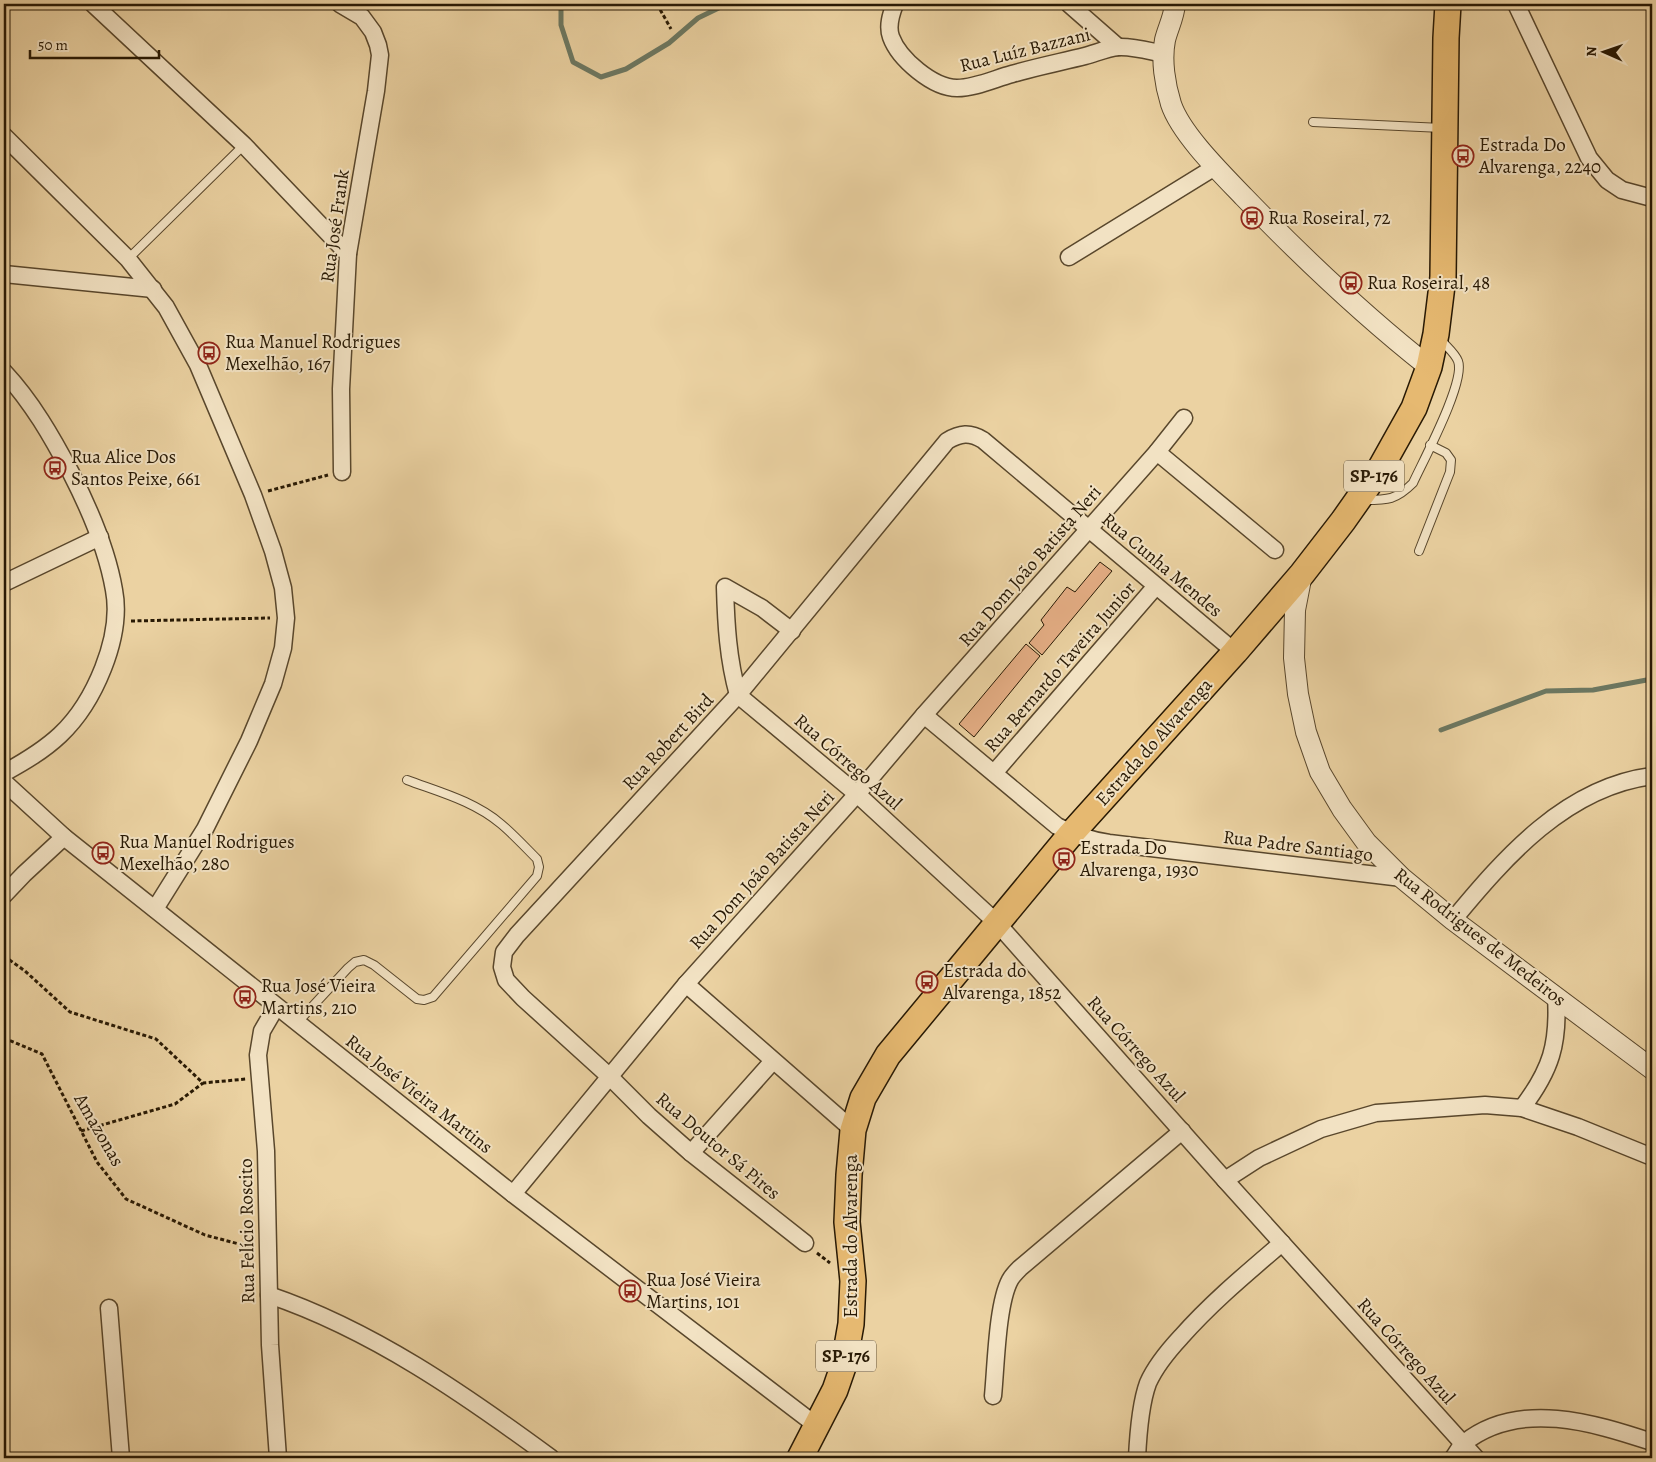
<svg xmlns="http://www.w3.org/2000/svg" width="1656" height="1462" viewBox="0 0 1656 1462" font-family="Alegreya,serif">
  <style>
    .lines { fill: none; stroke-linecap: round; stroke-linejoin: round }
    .stream { stroke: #6c7862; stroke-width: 5 }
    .building { fill: #e5ae85; stroke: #281904 }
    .service-casing { stroke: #59472c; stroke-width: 10 }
    .minor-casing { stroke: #59472c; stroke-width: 19 }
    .tertiary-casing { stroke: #59472c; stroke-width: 22 }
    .primary-casing { stroke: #281904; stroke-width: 28 }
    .path { stroke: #281904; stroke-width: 3; stroke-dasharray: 4 2.5; stroke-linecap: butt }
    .service { stroke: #f2e2c3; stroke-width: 8 }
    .minor { stroke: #f2e2c3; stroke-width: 16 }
    .tertiary { stroke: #f2e2c3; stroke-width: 20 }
    .primary { stroke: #e6b971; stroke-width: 25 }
    .labels { text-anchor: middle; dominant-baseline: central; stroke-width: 4; stroke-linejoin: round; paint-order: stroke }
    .shield { fill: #f2e2c3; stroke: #65553d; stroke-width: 1 }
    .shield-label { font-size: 18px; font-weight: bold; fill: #281904 }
    .street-label { font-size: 19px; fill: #281904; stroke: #f2e2c3 }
    .poi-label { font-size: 19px; fill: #281904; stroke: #f2e2c3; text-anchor: start }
  </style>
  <rect width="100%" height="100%" fill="#ebd2a2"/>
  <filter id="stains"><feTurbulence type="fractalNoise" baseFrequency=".004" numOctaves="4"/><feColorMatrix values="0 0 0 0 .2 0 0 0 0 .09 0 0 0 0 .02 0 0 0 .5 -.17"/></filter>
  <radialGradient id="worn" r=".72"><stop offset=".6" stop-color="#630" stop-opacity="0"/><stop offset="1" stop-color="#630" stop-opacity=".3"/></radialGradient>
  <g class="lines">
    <g class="stream">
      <path d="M561,4V25L573,62L601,77L626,69L669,43L698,18L727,4"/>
      <path d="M1441,730L1546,691L1593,690L1652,679"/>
    </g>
  </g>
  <g class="building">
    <path d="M1100,562L1112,571L1042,655L1029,643L1044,625L1041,620L1067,587L1075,592Z"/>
    <path d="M1026,644L1040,656L974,737L959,724Z"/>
  </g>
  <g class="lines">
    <g class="service-casing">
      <g id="service">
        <path d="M1313,122L1442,128"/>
        <path d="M128,259L244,145"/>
        <path d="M1365,500C1388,500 1396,500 1413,483C1423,461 1466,381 1458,361C1455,353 1446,346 1441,340"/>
        <path d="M1419,551L1450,472L1451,460L1446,453L1430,445"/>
        <path d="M297,1023L348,968L355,962L364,960L374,965L417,999L424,1000L433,997L537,876L539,867L537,859C525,847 513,834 501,824C474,801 439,792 407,780"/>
      </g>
    </g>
    <g class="minor-casing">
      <g id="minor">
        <path d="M93,4L244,145L348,254"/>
        <path d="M340,4L362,17L373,32L378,45L380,55L376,91L348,254L341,389L342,472"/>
        <path d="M895,4C891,14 887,26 891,37C899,59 933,88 957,88C975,88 994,79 1012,74C1036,67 1061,62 1085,56C1096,53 1108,48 1118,47C1133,46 1149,51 1164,54"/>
        <path d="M1069,4L1118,47"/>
        <path d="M1516,4L1589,158L1607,180L1622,190L1652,198"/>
        <path d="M4,136L128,259L166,307L198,365L253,495L273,551L283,588L286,618L283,648L273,684L249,741L205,829L155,909"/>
        <path d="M1069,257L1215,167"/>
        <path d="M4,274L153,289"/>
        <path d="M4,372C32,402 52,437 71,473C90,510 107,549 114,590C123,637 94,703 60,735C43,751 24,762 4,773"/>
        <path d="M1157,452L1275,550"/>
        <path d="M4,583L100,537"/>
        <path d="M792,631L762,608L725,587C726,624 728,659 738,695L857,794L997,923L1225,1180L1476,1458"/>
        <path d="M924,715L1057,826C1074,835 1090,840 1109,843L1402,878"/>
        <path d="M994,773L1156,586"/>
        <path d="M4,782L64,837L513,1194L817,1426"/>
        <path d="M4,895L24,874L64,837"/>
        <path d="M1453,920C1505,857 1566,787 1652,776"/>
        <path d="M686,984L853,1130"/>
        <path d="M276,1007L262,1031L258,1055L266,1151L270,1345L278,1458"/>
        <path d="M1522,1108C1551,1070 1559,1044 1556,996"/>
        <path d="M691,1153L773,1061"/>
        <path d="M1225,1180L1259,1158L1321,1129L1376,1113L1485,1105L1522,1108L1578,1127L1652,1157"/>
        <path d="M513,1194L686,984L857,794L924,715L1157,452L1184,418"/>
        <path d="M805,1243L691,1153L649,1116L609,1076L523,998L506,980L502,967L504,952L517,935L738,695L947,441C960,433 970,432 983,440L1235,652"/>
        <path d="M269,1295C372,1330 464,1394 551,1458"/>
        <path d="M109,1308L121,1458"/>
        <path d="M993,1396C996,1366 997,1304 1010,1280C1012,1276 1016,1272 1020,1268L1182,1131"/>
        <path d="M1137,1458C1138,1437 1141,1402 1148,1383C1156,1365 1168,1351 1181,1337C1212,1302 1247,1273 1282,1243"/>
        <path d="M1453,1458C1457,1453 1460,1446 1464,1443C1519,1399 1594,1423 1652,1442"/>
      </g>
    </g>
    <g class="tertiary-casing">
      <g id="tertiary">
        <path d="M1175,4C1174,17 1168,28 1165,40C1161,60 1165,85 1171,104C1181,134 1222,174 1244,197C1302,257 1363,315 1429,367"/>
        <path d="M1302,574L1295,610L1294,658L1298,694L1306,732L1320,772L1342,809L1366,842L1402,878L1453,920L1652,1069"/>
      </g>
    </g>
    <g class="primary-casing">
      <path id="primary" d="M800,1458L835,1390L844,1364L851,1324L853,1281L847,1222L849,1175L853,1130L863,1098L888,1055L1071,834L1235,652L1302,574L1343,521L1381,467L1414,408L1429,367L1436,334L1443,277L1446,38L1448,4"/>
    </g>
    <g class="path">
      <path d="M657,4L671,29"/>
      <path d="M268,491L328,475"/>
      <path d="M131,621L270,618"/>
      <path d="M4,956L25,971L70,1012L156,1039L203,1083L246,1079"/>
      <path d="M4,1038L42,1054L97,1162L126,1199L205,1235L254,1248"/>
      <path d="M81,1131L175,1104L203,1083"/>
      <path d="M817,1253L830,1263"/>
    </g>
    <use href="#service" class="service"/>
    <use href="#minor" class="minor"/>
    <use href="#tertiary" class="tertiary"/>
    <use href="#primary" class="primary"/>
  </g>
  <defs>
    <g id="bus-ring" transform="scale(1.125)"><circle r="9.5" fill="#f2e2c3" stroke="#8f2418" stroke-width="1.5"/><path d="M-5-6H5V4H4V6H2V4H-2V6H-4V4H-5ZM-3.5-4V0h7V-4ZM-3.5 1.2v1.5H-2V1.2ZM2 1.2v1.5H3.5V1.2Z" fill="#8f2418"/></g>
  </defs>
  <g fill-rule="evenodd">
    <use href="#bus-ring" x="1463" y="156"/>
    <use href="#bus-ring" x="1252" y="218"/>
    <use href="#bus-ring" x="1351" y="283"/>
    <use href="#bus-ring" x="209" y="353"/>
    <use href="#bus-ring" x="55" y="468"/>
    <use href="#bus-ring" x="103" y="853"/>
    <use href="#bus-ring" x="1064" y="859"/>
    <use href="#bus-ring" x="927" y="982"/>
    <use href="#bus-ring" x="245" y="997"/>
    <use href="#bus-ring" x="630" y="1291"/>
  </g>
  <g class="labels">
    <g class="shield">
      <rect x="1344" y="460.5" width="60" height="31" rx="4"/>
      <rect x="816" y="1340.5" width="60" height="31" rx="4"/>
    </g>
    <g class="shield-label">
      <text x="1374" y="476">SP-176</text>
      <text x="846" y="1356">SP-176</text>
    </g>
    <g class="street-label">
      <text transform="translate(1025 50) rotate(-14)">Rua Luíz Bazzani</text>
      <text transform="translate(335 226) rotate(-82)">Rua José Frank</text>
      <text transform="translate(1162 565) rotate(40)">Rua Cunha Mendes</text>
      <text transform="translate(1030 566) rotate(-49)">Rua Dom João Batista Neri</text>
      <text transform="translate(1060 667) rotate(-49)">Rua Bernardo Taveira Junior</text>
      <text transform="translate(668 742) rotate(-47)">Rua Robert Bird</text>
      <text transform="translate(1154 742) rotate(-48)">Estrada do Alvarenga</text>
      <text transform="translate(848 762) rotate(41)">Rua Córrego Azul</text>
      <text transform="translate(1298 846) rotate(7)">Rua Padre Santiago</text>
      <text transform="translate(762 870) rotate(-48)">Rua Dom João Batista Neri</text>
      <text transform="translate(1480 937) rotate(38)">Rua Rodrigues de Medeiros</text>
      <text transform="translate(1136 1049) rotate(48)">Rua Córrego Azul</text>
      <text transform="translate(419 1094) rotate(38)">Rua José Vieira Martins</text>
      <text transform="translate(99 1130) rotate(60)">Amazonas</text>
      <text transform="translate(718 1146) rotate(40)">Rua Doutor Sá Pires</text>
      <text transform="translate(247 1231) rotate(-91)">Rua Felício Roscito</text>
      <text transform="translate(851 1236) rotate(-90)">Estrada do Alvarenga</text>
      <text transform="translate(1406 1351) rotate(48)">Rua Córrego Azul</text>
    </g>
    <g class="poi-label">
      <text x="1479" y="145">Estrada Do<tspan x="1479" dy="22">Alvarenga, 2240</tspan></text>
      <text x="1268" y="218">Rua Roseiral, 72</text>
      <text x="1367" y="283">Rua Roseiral, 48</text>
      <text x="225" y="342">Rua Manuel Rodrigues<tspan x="225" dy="22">Mexelhão, 167</tspan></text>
      <text x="71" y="457">Rua Alice Dos<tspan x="71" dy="22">Santos Peixe, 661</tspan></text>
      <text x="119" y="842">Rua Manuel Rodrigues<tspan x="119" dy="22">Mexelhão, 280</tspan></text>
      <text x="1080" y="848">Estrada Do<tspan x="1080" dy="22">Alvarenga, 1930</tspan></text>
      <text x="943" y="971">Estrada do<tspan x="943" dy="22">Alvarenga, 1852</tspan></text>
      <text x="261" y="986">Rua José Vieira<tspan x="261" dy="22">Martins, 210</tspan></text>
      <text x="646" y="1280">Rua José Vieira<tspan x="646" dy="22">Martins, 101</tspan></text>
    </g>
  </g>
  <rect width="1656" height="1462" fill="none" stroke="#ebd2a2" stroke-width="20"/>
  <rect x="5" y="5" width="1646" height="1452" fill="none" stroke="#281904" stroke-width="2.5"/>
  <rect x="10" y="10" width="1636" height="1442" fill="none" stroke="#281904"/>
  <g transform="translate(1604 52) rotate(272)" stroke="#f2e2c3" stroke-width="4" paint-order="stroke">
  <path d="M0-4L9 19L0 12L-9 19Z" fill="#281904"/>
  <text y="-8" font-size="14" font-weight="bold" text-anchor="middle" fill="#281904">N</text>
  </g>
  <path d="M30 50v8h129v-8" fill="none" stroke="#281904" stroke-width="2.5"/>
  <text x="38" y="50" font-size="15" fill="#281904" stroke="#f2e2c3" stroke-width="4" paint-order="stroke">50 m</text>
  <rect width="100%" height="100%" filter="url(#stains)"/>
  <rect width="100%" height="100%" fill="url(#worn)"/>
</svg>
